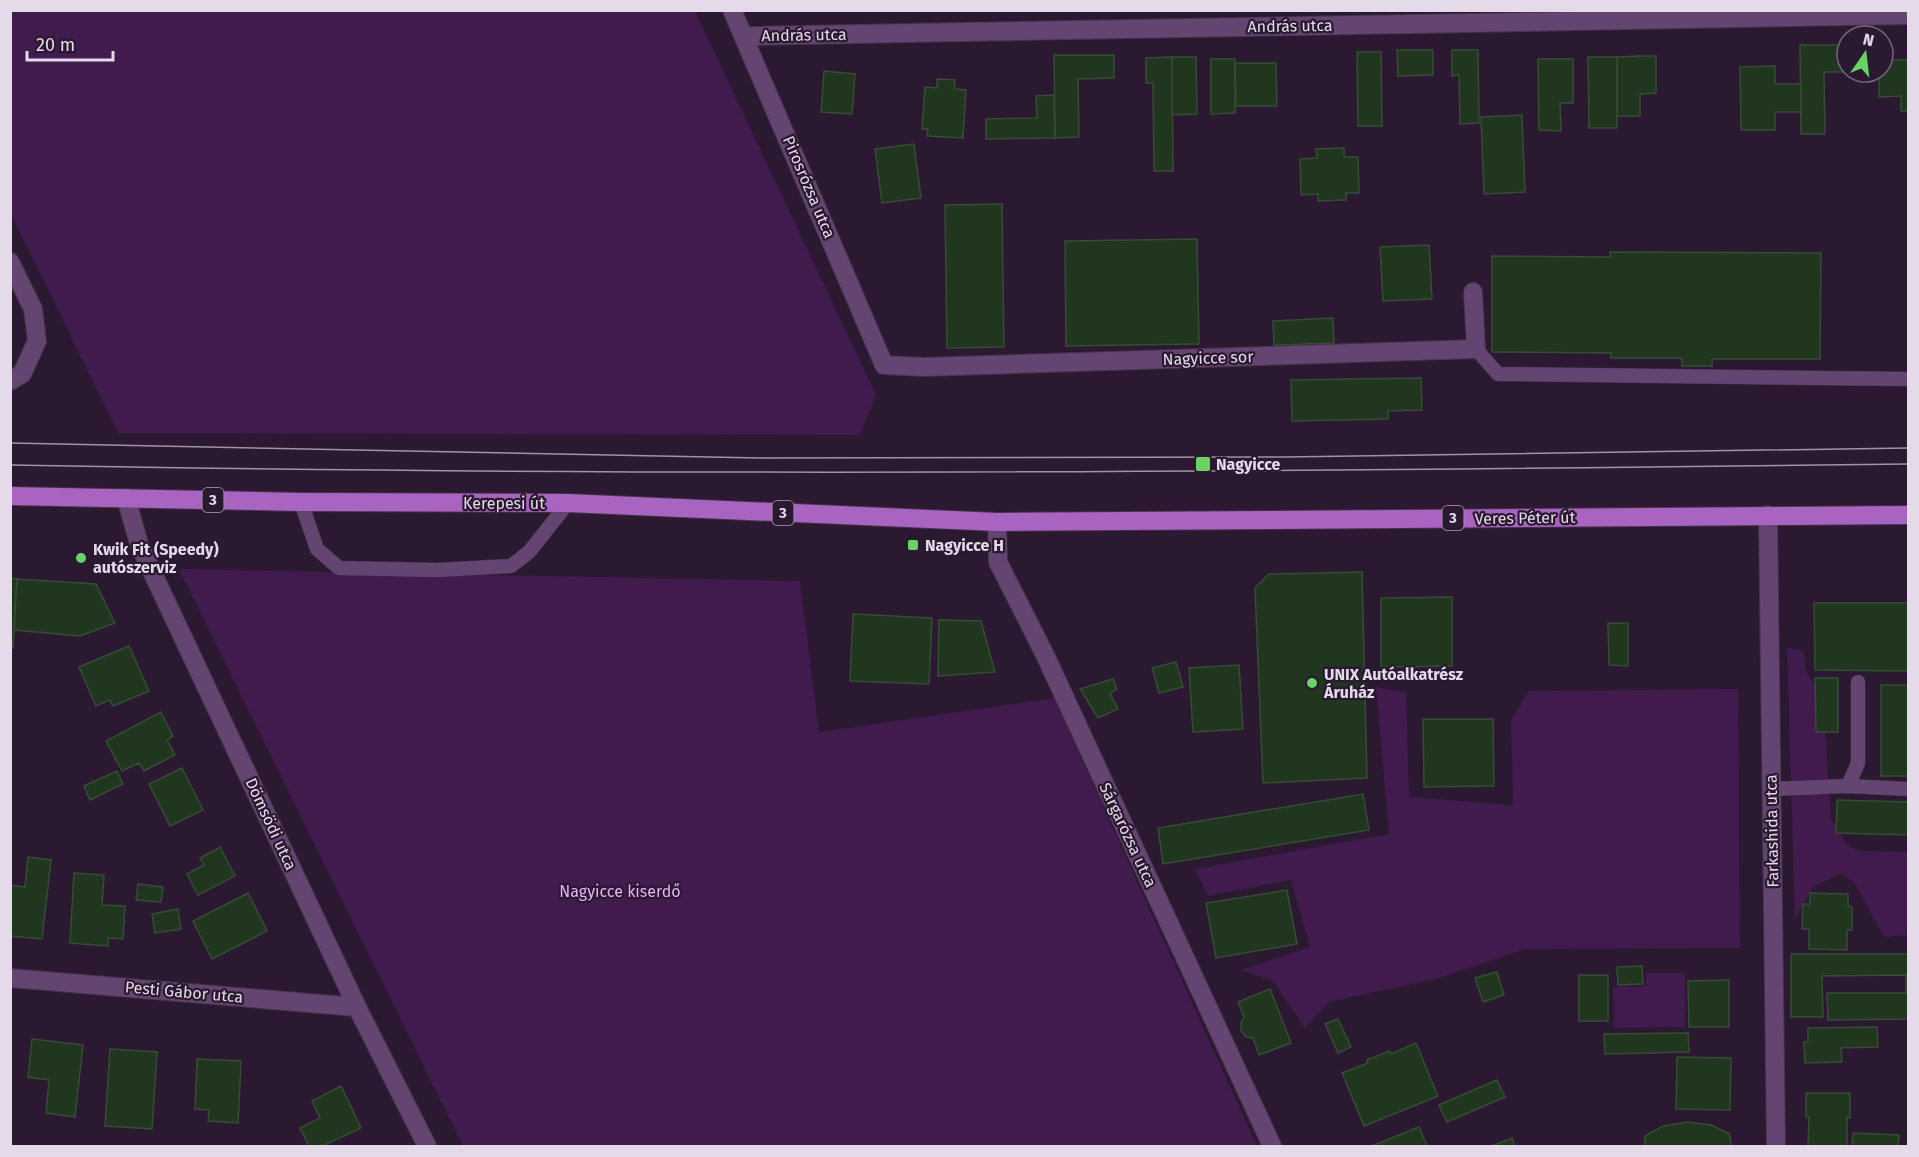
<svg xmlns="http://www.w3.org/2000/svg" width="1919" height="1157" viewBox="0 0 1919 1157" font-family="'Fira Sans',sans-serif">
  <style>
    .green { fill: #411a4e }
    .building { fill: #20361f; stroke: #364c35; stroke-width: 1.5 }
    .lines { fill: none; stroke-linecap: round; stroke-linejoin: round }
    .lane-casing { stroke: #44344a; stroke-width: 15 }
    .street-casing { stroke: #44344a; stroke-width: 20 }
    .primary-casing { stroke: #44344a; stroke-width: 20 }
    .lane { stroke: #644470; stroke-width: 14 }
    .street { stroke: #644470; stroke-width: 18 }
    .primary { stroke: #a864c0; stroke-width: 18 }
    .tram { stroke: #a093a5; stroke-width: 1.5 }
    .poi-dot { fill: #68d465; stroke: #2a1930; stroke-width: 2 }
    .labels { text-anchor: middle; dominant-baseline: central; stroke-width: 4.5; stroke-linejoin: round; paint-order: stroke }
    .shield { fill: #2a1930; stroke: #ada0b2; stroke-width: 1.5 }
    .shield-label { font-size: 15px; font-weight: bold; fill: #e5dae9 }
    .street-label { font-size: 16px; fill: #e5dae9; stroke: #2a1930 }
    .poi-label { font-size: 16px; font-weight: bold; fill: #e5dae9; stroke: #2a1930; text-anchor: start }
    .park-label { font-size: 16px; fill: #e7b1fb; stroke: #2a1930 }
  </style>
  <rect width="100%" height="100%" fill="#2a1930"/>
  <g class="green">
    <path d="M11,10L695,11L876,395L860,435L118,433L11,214Z"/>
    <path d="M179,569L800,581L819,732L1054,698L1257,1146H463Z"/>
    <path d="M1787,648L1804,651L1806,671L1823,697L1831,818L1847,845L1861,851L1908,852V935L1884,937L1855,884L1841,874L1813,887L1795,919Z"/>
    <path d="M1376,687L1406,692L1409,797L1513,805L1511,720L1529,691L1738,689L1740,948L1525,949L1436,979L1329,1002L1305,1028L1273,981L1241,970L1310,947L1291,880L1208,896L1195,869L1389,834Z"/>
    <path d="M1646,973H1685V1027L1614,1028L1613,987L1646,986Z"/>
  </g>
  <g class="building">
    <path d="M1800,45H1847V72H1851H1824L1825,134H1801Z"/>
    <path d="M1397,50H1433V75L1398,76Z"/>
    <path d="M1452,50H1478L1479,123L1460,124L1459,75L1452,76Z"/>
    <path d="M1357,52H1381L1382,126H1358Z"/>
    <path d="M1054,55H1114V78L1078,79L1079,137L1055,138Z"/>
    <path d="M1639,56H1656V93L1640,94V116H1617V57Z"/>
    <path d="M1172,57L1173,171H1154L1153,83H1146V58Z"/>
    <path d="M1172,57H1196L1197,114L1172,115Z"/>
    <path d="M1588,57H1617V128H1589Z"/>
    <path d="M1211,59H1235V113L1211,114Z"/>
    <path d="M1538,59H1573V103H1560L1561,131L1539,130Z"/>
    <path d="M1883,60H1908V111H1901V96L1879,97V72H1883Z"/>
    <path d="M1235,63H1276L1277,106H1236Z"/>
    <path d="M1775,66V84H1801V112H1775V130H1741L1740,67Z"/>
    <path d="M824,71L855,74L852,114L821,112Z"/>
    <path d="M937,79L955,80L954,89L966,90L963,138L927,136L928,129H922L925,87L937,88Z"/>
    <path d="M1054,95L1055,138L986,139V119L1037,118L1036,96Z"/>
    <path d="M1522,115L1525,192L1484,194L1481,117Z"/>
    <path d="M914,144L921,198L882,203L875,149Z"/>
    <path d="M1344,148V157H1358L1359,193H1346V200L1318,201V194L1301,195L1300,159L1317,158L1316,149Z"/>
    <path d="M1002,204L1004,347L947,348L945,205Z"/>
    <path d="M1197,239L1199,344L1066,346L1065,241Z"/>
    <path d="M1429,245L1432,299L1383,301L1380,247Z"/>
    <path d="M1610,252L1821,253L1820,359H1712V366H1682V358H1611V353L1492,352V256L1610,257Z"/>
    <path d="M1333,318L1334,343L1274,345L1273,321Z"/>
    <path d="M1421,378L1422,410L1388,411V419L1292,421L1291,380Z"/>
    <path d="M1362,572L1367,778L1263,783L1255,588L1269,574Z"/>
    <path d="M10,578L17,579L13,648L10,647Z"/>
    <path d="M17,579L96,584L115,623L80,636L14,630Z"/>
    <path d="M1452,597V666L1381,667V598Z"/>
    <path d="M1814,603H1908V671L1815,670Z"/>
    <path d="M853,614L932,618L929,684L850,681Z"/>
    <path d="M939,620L981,621L995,672L938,676Z"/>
    <path d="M1608,623H1628V666L1609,665Z"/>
    <path d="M129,646L149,691L113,706L110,700L96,706L79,667Z"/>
    <path d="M1176,662L1183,687L1159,693L1152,668Z"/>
    <path d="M1239,665L1243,729L1193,732L1189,668Z"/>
    <path d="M1815,678H1838V732H1816Z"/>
    <path d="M1113,679L1117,689L1110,693L1118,709L1098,718L1080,689Z"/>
    <rect x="1881" y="685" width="27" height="91"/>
    <path d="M161,712L173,736L167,740L175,755L144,771L139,763L122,771L106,741Z"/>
    <path d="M1423,719H1493L1494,786L1424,787Z"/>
    <path d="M182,768L203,810L170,826L149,784Z"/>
    <path d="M117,771L123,784L90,800L84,786Z"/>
    <path d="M1363,794L1369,830L1163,864L1158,828Z"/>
    <path d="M1837,800L1908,802V835L1836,833Z"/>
    <path d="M220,847L235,876L198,895L187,874L204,865L200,858Z"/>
    <path d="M28,857L51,860L42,939L10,936V885L25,887Z"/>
    <path d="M74,873L104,875L102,905L125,906L123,939L108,938V946L70,943Z"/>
    <path d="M138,884L163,887L161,902L136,900Z"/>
    <path d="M1287,890L1297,944L1216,958L1206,903Z"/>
    <path d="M248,893L267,931L212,959L193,921Z"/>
    <path d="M1810,893L1848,894V906L1852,907V930H1847V950L1809,949V929H1802L1803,904H1810Z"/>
    <path d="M178,909L181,929L155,933L152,914Z"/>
    <path d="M1791,954H1908V1019L1828,1020L1827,993H1906V975L1822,976L1823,1017H1791Z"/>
    <path d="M1642,966L1643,984L1618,985L1617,967Z"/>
    <path d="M1497,972L1504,995L1483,1002L1475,978Z"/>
    <rect x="1579" y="975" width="29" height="46"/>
    <path d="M1729,980V1027H1689L1688,981Z"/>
    <path d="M1270,989L1291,1043L1259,1055L1253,1038L1246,1037L1241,1031V1023L1244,1017L1238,1002Z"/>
    <path d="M1338,1019L1351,1047L1338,1053L1325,1024Z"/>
    <path d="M1877,1027L1878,1047L1841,1048L1842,1062L1805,1063L1804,1042H1808V1028Z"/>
    <path d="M1688,1033L1689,1052L1605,1054L1604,1034Z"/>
    <path d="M32,1039L83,1045L75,1117L46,1113L49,1080L28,1077Z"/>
    <path d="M1416,1043L1438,1096L1364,1126L1342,1073L1368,1063L1367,1060L1390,1051L1391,1054Z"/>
    <path d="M110,1049L157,1052L152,1129L105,1126Z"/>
    <path d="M1677,1057L1731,1058L1730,1110L1676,1109Z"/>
    <path d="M197,1059L241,1061L238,1123L208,1121L209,1110L195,1109Z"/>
    <path d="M1497,1080L1505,1097L1447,1122L1439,1105Z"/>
    <path d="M341,1086L361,1128L322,1146H309L300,1128L320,1118L312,1101Z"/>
    <path d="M1806,1093H1850V1118L1847,1117V1146H1808L1809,1117H1806Z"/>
    <path d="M1688,1122L1711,1125L1730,1134L1731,1146H1645V1136L1663,1126Z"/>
    <path d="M1419,1127L1427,1146H1372Z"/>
    <path d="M1853,1133L1899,1135L1898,1146H1852Z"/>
    <path d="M1512,1138L1515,1146H1492Z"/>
  </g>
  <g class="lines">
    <g class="lane-casing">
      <g id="lane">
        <path d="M1476,349L1498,374L1908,379"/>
        <path d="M301,502L317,549L339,568L437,570L511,566L529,552L568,503"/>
        <path d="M1848,786L1858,763V682"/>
        <path d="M1771,789L1848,786L1908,789"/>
      </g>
    </g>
    <g class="street-casing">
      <g id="street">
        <path d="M732,10L884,365L923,367L1476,349L1473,292"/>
        <path d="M744,36L1908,15"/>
        <path d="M10,262L33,309L37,341L22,374L10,381"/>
        <path d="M126,498L139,544L357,1007L427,1146"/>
        <path d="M1768,515L1776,1146"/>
        <path d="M997,522L998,562L1046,657L1272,1146"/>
        <path d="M10,978L357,1007"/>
      </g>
    </g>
    <g class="primary-casing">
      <path id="primary" d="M10,496L301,502L568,503L997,522L1908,515"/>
    </g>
    <use href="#lane" class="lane"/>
    <use href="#street" class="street"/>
    <use href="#primary" class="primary"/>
    <g class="tram">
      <path d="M10,443L760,458L1285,457L1908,448"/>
      <path d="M10,465C643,477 1276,472 1908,464"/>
    </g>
  </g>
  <g class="poi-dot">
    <rect x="1195" y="456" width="16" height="16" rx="3"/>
    <rect x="907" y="539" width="12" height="12" rx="3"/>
    <circle cx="81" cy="558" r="6"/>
    <circle cx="1312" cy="683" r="6"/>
  </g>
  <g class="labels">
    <g class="shield">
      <rect x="202.5" y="488" width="21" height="24" rx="4.5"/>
      <rect x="772.5" y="501" width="21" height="24" rx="4.5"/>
      <rect x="1442.5" y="506" width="21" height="24" rx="4.5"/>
    </g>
    <g class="shield-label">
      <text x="213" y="500">3</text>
      <text x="783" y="513">3</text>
      <text x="1453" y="518">3</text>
    </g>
    <g class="street-label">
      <text transform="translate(1290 26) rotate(-1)">András utca</text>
      <text transform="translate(804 35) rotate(-1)">András utca</text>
      <text transform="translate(809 187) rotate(67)">Pirosrózsa utca</text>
      <text transform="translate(1208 358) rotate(-2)">Nagyicce sor</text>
      <text x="504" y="503">Kerepesi út</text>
      <text transform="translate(1525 518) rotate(-1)">Veres Péter út</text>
      <text transform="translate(271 824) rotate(65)">Dömsödi utca</text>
      <text transform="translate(1772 831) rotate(-91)">Farkashida utca</text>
      <text transform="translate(1128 835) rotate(65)">Sárgarózsa utca</text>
      <text transform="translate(184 992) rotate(5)">Pesti Gábor utca</text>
    </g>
    <g class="poi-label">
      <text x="1216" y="464">Nagyicce</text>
      <text x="925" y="545">Nagyicce H</text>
      <text x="93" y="549">Kwik Fit (Speedy)<tspan x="93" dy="18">autószerviz</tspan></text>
      <text x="1324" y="674">UNIX Autóalkatrész<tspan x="1324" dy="18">Áruház</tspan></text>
    </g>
    <g class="park-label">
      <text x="620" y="891">Nagyicce kiserdő</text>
    </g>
  </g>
  <rect width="1919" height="1157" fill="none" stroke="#e5dae9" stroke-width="24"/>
  <g transform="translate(1865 54) rotate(14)"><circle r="28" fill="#2a1930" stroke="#75667a" stroke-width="1.5"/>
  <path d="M0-4.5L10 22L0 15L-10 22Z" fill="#68d465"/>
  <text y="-9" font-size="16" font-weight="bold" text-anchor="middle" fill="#e5dae9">N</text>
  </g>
  <path d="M27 51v9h86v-9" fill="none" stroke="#e5dae9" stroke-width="3"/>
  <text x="36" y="51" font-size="18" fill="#e5dae9" stroke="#2a1930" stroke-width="4.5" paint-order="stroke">20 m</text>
</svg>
